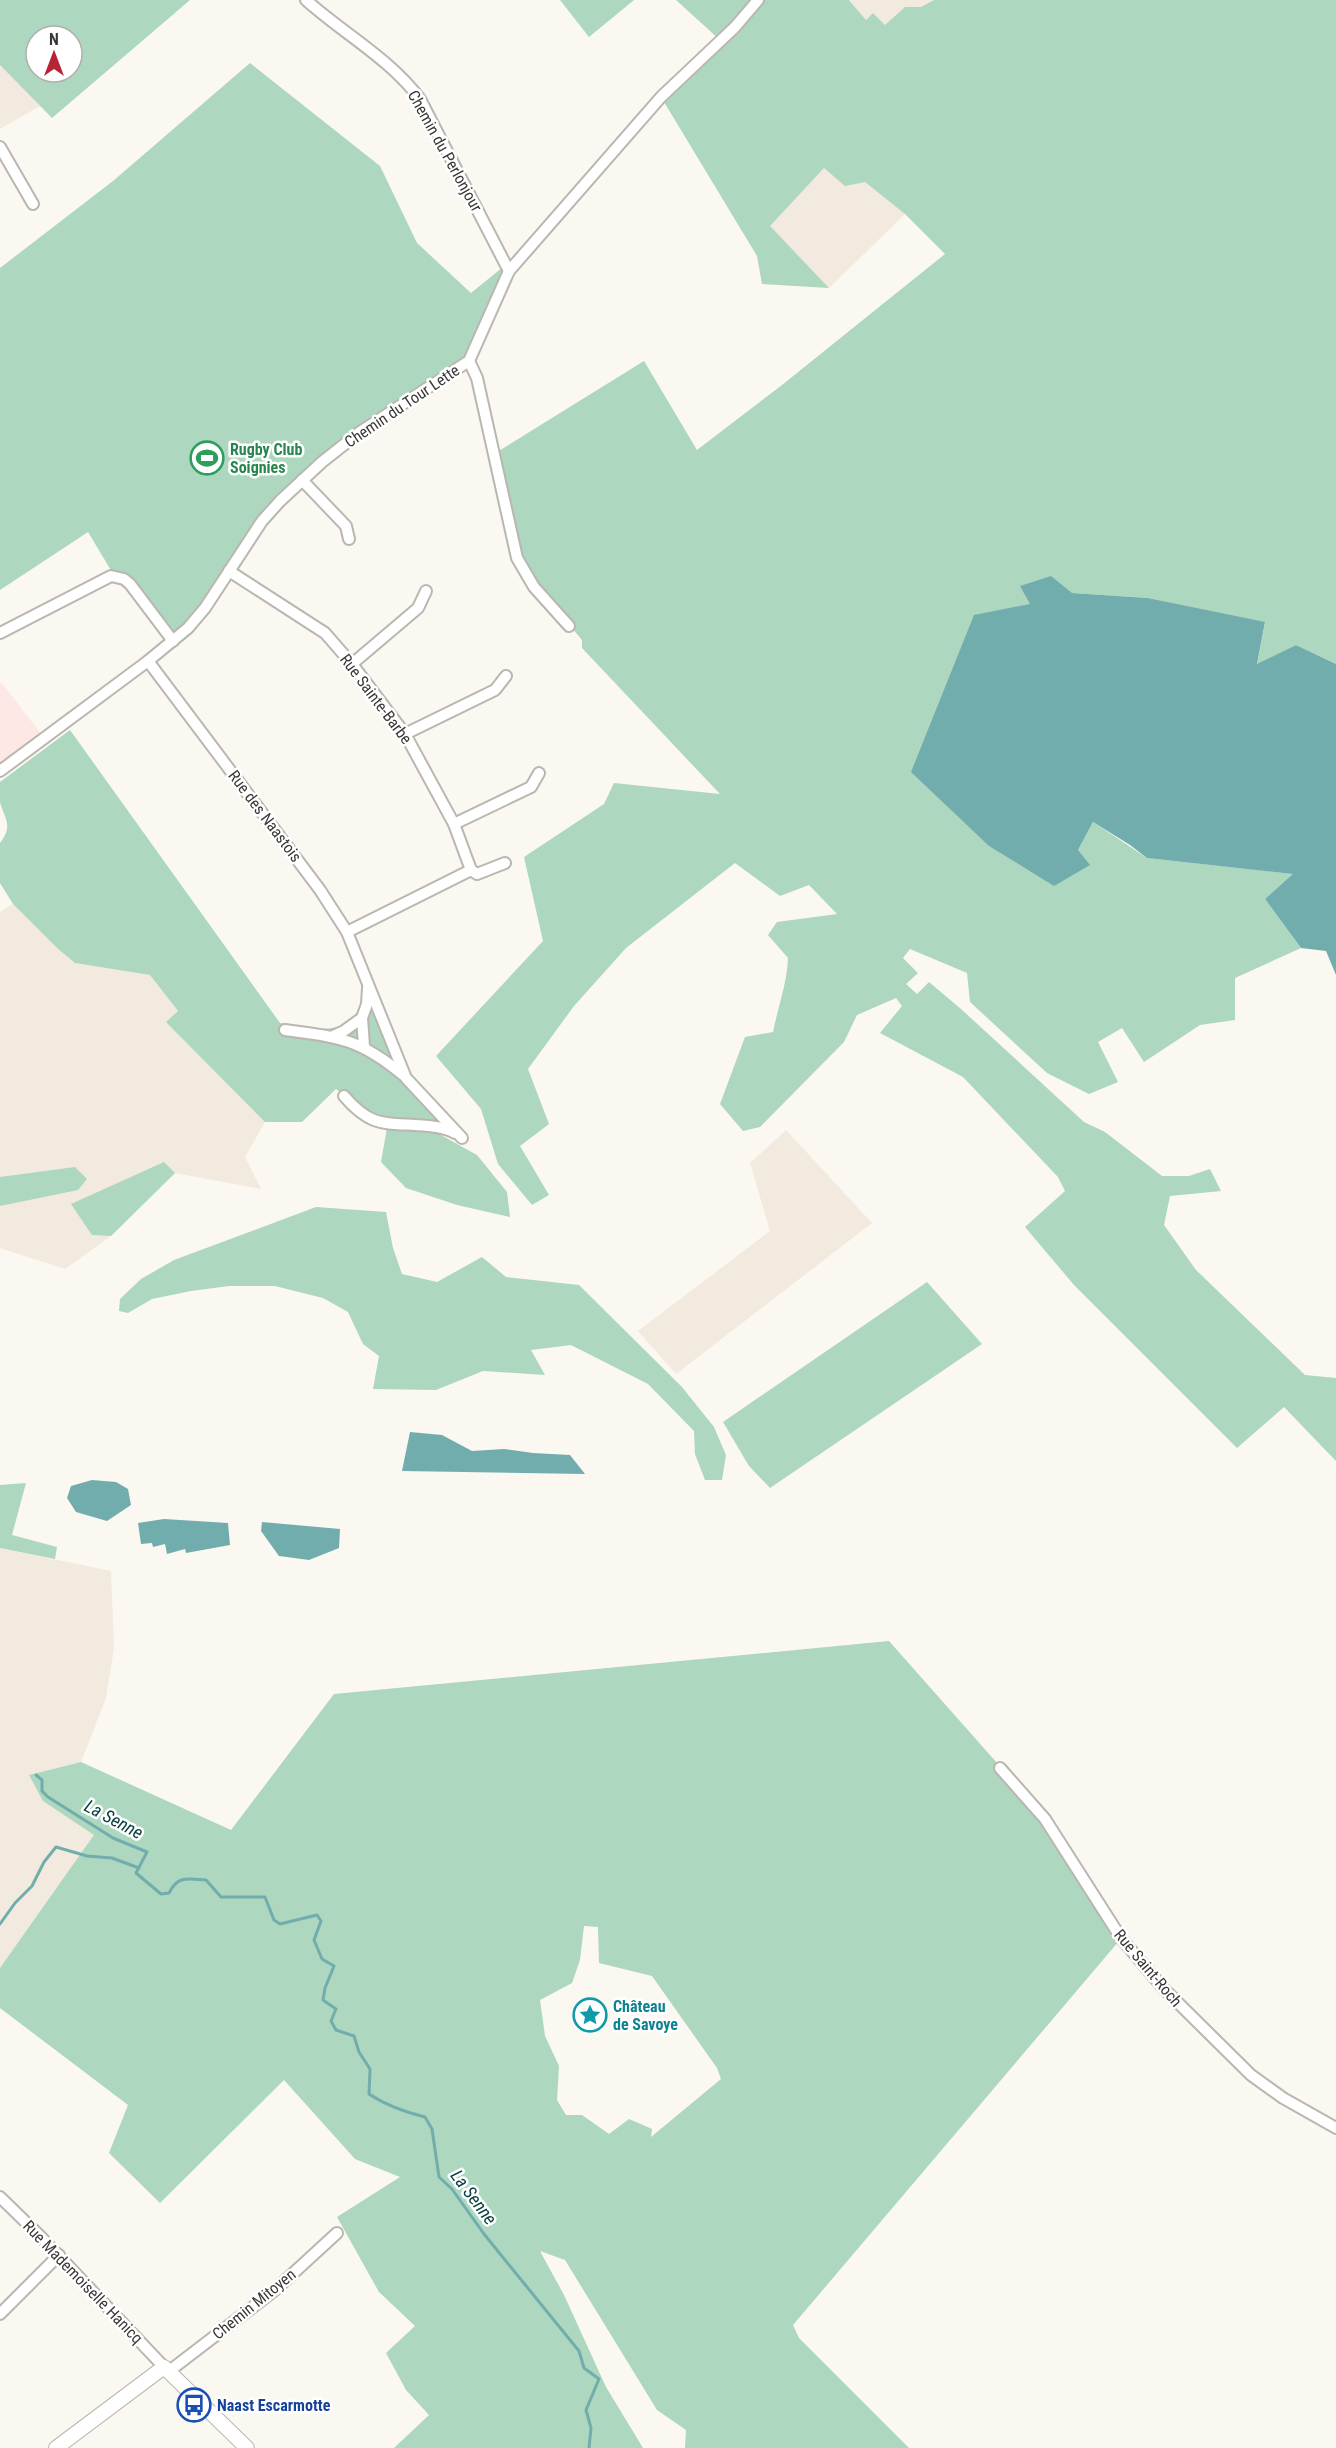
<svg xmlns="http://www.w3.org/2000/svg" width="1336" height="2448" viewBox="0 0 1336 2448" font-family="'Roboto Condensed',sans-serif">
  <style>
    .built { fill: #f2eade }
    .education { fill: #fde8e5 }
    .green { fill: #add7bf; fill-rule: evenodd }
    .water { fill: #72adad }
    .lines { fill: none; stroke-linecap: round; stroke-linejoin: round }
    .stream { stroke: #72adad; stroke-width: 3 }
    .minor-casing { stroke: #bab6b0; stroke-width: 14 }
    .tertiary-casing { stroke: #bab6b0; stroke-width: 16 }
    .minor { stroke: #fff; stroke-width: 10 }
    .tertiary { stroke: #fff; stroke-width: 14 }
    .labels { text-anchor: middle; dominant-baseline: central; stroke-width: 5; stroke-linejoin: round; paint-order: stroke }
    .street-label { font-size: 16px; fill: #393835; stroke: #fff }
    .leisure-label { font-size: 16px; font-weight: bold; fill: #27864d; stroke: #fff; text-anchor: start }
    .culture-label { font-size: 16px; font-weight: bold; fill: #0d838f; stroke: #fff; text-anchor: start }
    .transit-label { font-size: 16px; font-weight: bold; fill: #164399; stroke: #fff; text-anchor: start }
    .water-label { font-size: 18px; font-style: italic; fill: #074141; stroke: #fff }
  </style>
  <rect width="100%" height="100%" fill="#fbf7f1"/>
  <g class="built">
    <path d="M849,0H934L921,7H905L885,26L866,20Z"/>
    <path d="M0,65L40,106L0,129Z"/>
    <path d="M824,168L865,182L905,214L829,288L769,226Z"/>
    <path d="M13,904L57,948L75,963L150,975L178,1011L167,1022L265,1122L245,1157L261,1189L175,1173L111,1236L65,1269L0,1248V912Z"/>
    <path d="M786,1130L872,1223L676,1374L638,1331L770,1231L750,1163Z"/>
    <path d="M0,1548L111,1571L114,1648L106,1698L81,1762L29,1775L43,1801L95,1835L0,1968Z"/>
  </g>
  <path class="education" d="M2,683L41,734L0,766V684Z"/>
  <g class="green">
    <path d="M0,0H190L52,118L0,65ZM36,36H72V72H36Z"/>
    <path d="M560,0H634L589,37Z"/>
    <path d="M676,0H849L866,20L873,13L885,25L905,7H921L934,0H1336V664L1296,645L1257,665L1265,623L1148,598L1072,593L1031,604L1078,850L1093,822L1147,858L1294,874L1265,899L1301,948L1235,978V1020L1200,1025L1144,1062L1122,1028L1098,1042L1118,1082L1089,1094L1047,1073L970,1002L967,973L910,949L903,958L918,973L906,984L917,994L929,982L961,1009L1084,1122L1105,1132L1162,1176H1189L1210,1169L1221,1191L1170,1196L1164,1225L1196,1270L1305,1375L1336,1378V1461L1284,1407L1237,1448L1074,1285L1025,1227L1065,1191L1058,1177L963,1077L880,1033L902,1006L896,998L857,1015L844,1042L760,1127L743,1131L720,1104L745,1037L773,1032C778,1007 787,984 788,958L768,935L777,922L837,914L809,885L780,896L735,863L626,948L574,1006L528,1069L549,1124L520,1146L549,1195L532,1205L498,1164L481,1109L436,1056L543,941L524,857L604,804L614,783L720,794L582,648V640L523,570L494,454L644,361L697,450L782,385L945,254L905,214L865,182L845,186L824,168L770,226L829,288L762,284L757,256L661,97L720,40Z"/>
    <path d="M250,63L380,166L417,243L471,293L503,267L504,274L469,361L302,480L235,560L173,641L132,587L115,577L88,532L0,590V268L113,181Z"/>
    <path d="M70,730L280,1023C305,1026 336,1037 355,1016C362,1008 367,996 372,987L411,1077L457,1130L439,1134L477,1155L507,1192L510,1217L457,1205L406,1188L381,1162L387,1128L336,1089L302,1122H265L166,1022L178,1011L150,975L75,963L57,948L13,904L0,883V843C14,825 4,818 0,802C0,796 0,788 0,782Z"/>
    <path d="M164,1162L175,1173L111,1236L92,1235L71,1204Z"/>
    <path d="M75,1167L87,1179L78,1190L0,1206V1177Z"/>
    <path d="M316,1207L386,1212L393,1248L402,1274L437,1282L482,1257L506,1277L579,1285L682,1387L714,1427L726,1455L722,1480H705L695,1454L694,1431L648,1384L571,1345L531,1350L545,1375L483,1371L436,1390L373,1389L379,1356L363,1344L348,1312L323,1298L275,1286H229L191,1291L152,1299L128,1313L119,1311L120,1299L141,1279L174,1260Z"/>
    <path d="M927,1282L982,1344L770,1488L749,1466L723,1422Z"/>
    <path d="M26,1483L12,1535L57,1547L55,1559L0,1548V1485Z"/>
    <path d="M889,1641L1028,1798L1119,1941L793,2325L799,2338L909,2448H685L686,2430L657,2410L565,2260L540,2251L564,2295L606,2387L643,2448H394L429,2415L406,2390L386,2353L415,2326L379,2292L337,2217L400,2177L355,2159L284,2080L160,2203L109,2153L128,2105L0,2008V1968L94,1835L43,1801L29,1775L81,1762L231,1830L334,1694ZM584,1926L598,1927L599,1963L652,1976L717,2068L721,2079L651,2137L652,2129L629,2119L609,2134L582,2115H566L557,2100L559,2066L545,2036L540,2000L572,1983L580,1960Z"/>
  </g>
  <g class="water">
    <path d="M1051,576L1072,593L1148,598L1265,622L1257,664L1296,645L1336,664V975L1326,951L1301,948L1265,899L1293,874L1147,858L1130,845L1093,822L1078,850L1090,865L1054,886L989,846L911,772L974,615L1030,604L1020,586Z"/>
    <path d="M410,1432L442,1435L472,1451L504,1449L533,1453L570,1455L585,1474L402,1471Z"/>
    <path d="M92,1480L116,1482L128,1489L131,1505L107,1521L76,1512L67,1498L71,1486Z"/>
    <path d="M164,1519L228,1523L230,1545L186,1553L185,1549L167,1554L165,1544L153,1547L152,1543L141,1544L138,1523Z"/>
    <path d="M262,1522L340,1529L339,1548L309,1560L279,1556L261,1531Z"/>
  </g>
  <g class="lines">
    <g class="stream">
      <path d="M36,1775L42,1780V1791L48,1797L113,1838L147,1852L136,1873L161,1894L169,1893C178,1875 188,1879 206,1880L221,1897H265L274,1920L280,1924L317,1915L321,1921L314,1940L322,1959L334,1966L325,1988L323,2000L336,2009L331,2021L336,2030L354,2036L359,2052L370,2069L369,2094C387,2106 405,2112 425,2117L432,2129L439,2177L452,2189L484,2234L579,2351L584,2368L599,2379L586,2410L591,2428L589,2448"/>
      <path d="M0,1924L15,1903L32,1886L44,1862L56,1847L87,1856L112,1858L139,1868"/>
    </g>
    <g class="minor-casing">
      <g id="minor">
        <path d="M306,0C344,34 389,58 420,99L509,271"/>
        <path d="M0,147L33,204"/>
        <path d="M469,361L477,378L517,558L534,587L569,626"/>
        <path d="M302,480L346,526L349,539"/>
        <path d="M229,571L325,633L352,664L405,734L454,824L471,870L347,932"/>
        <path d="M0,633L111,576L124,579L130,584L173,641"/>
        <path d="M148,661L320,890L347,932L406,1078L462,1138"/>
        <path d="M352,664L418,608L426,591"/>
        <path d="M405,734L495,690L506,676"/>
        <path d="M0,771L148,661L188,628L205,608L262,521L280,501L322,462L360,432L469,361L509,271L661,97L735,27L758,0"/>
        <path d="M454,824L531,787L539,773"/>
        <path d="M471,870L477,874L505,863"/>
        <path d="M285,1030C339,1037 360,1039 403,1075"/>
        <path d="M333,1036L344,1031L362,1018"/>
        <path d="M364,1046L362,1018L367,1004L368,988"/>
        <path d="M344,1096C373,1130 387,1122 428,1126C437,1127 447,1128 455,1133"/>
        <path d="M1000,1768L1045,1819L1121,1938L1164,1989L1251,2075L1283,2098L1336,2128"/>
        <path d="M0,2197L40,2236L164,2367"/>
        <path d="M0,2314L59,2255"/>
        <path d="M168,2372L275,2290L337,2233"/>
      </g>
    </g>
    <g class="tertiary-casing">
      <path id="tertiary" d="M56,2448L164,2367L247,2448"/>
    </g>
    <use href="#minor" class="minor"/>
    <use href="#tertiary" class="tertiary"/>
  </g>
  <defs>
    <g id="stadium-ring" transform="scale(1.725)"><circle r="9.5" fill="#fff" stroke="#2e9e5b" stroke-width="1.5"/><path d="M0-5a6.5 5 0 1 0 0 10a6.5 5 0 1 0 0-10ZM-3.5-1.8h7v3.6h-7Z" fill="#2e9e5b"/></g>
    <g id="sight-ring" transform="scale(1.725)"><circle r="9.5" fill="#fff" stroke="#0f9aa8" stroke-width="1.5"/><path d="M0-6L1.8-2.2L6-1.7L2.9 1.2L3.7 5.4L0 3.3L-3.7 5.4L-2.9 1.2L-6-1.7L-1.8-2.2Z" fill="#0f9aa8"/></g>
    <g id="bus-ring" transform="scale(1.725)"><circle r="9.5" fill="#fff" stroke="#1a4fb4" stroke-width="1.5"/><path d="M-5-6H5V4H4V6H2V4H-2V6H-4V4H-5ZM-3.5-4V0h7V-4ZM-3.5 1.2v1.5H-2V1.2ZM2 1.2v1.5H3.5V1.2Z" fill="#1a4fb4"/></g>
  </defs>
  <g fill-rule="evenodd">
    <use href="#stadium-ring" x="207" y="458"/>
    <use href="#sight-ring" x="590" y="2015"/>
    <use href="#bus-ring" x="194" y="2405"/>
  </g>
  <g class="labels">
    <g class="street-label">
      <text transform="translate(445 151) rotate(61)">Chemin du Perlonjour</text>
      <text transform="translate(402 406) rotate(-34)">Chemin du Tour Lette</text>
      <text transform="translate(376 699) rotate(53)">Rue Sainte-Barbe</text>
      <text transform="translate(265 816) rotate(53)">Rue des Naastois</text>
      <text transform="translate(1148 1968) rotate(50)">Rue Saint-Roch</text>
      <text transform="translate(83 2282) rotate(46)">Rue Mademoiselle Hanicq</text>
      <text transform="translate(254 2304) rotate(-39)">Chemin Mitoyen</text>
    </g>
    <g class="leisure-label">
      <text x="230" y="449">Rugby Club<tspan x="230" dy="18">Soignies</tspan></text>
    </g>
    <g class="culture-label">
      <text x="613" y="2006">Château<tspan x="613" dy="18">de Savoye</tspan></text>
    </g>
    <g class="transit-label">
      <text x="217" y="2405">Naast Escarmotte</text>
    </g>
    <g class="water-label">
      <text transform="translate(114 1819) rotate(28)">La Senne</text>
      <text transform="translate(474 2197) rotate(53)">La Senne</text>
    </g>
  </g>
  <g transform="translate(54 54)"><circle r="28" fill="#ffffff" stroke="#b0afae" stroke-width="1.5"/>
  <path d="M0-4.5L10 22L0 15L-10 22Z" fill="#b62537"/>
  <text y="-9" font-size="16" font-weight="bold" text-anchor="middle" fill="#393835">N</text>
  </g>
</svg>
